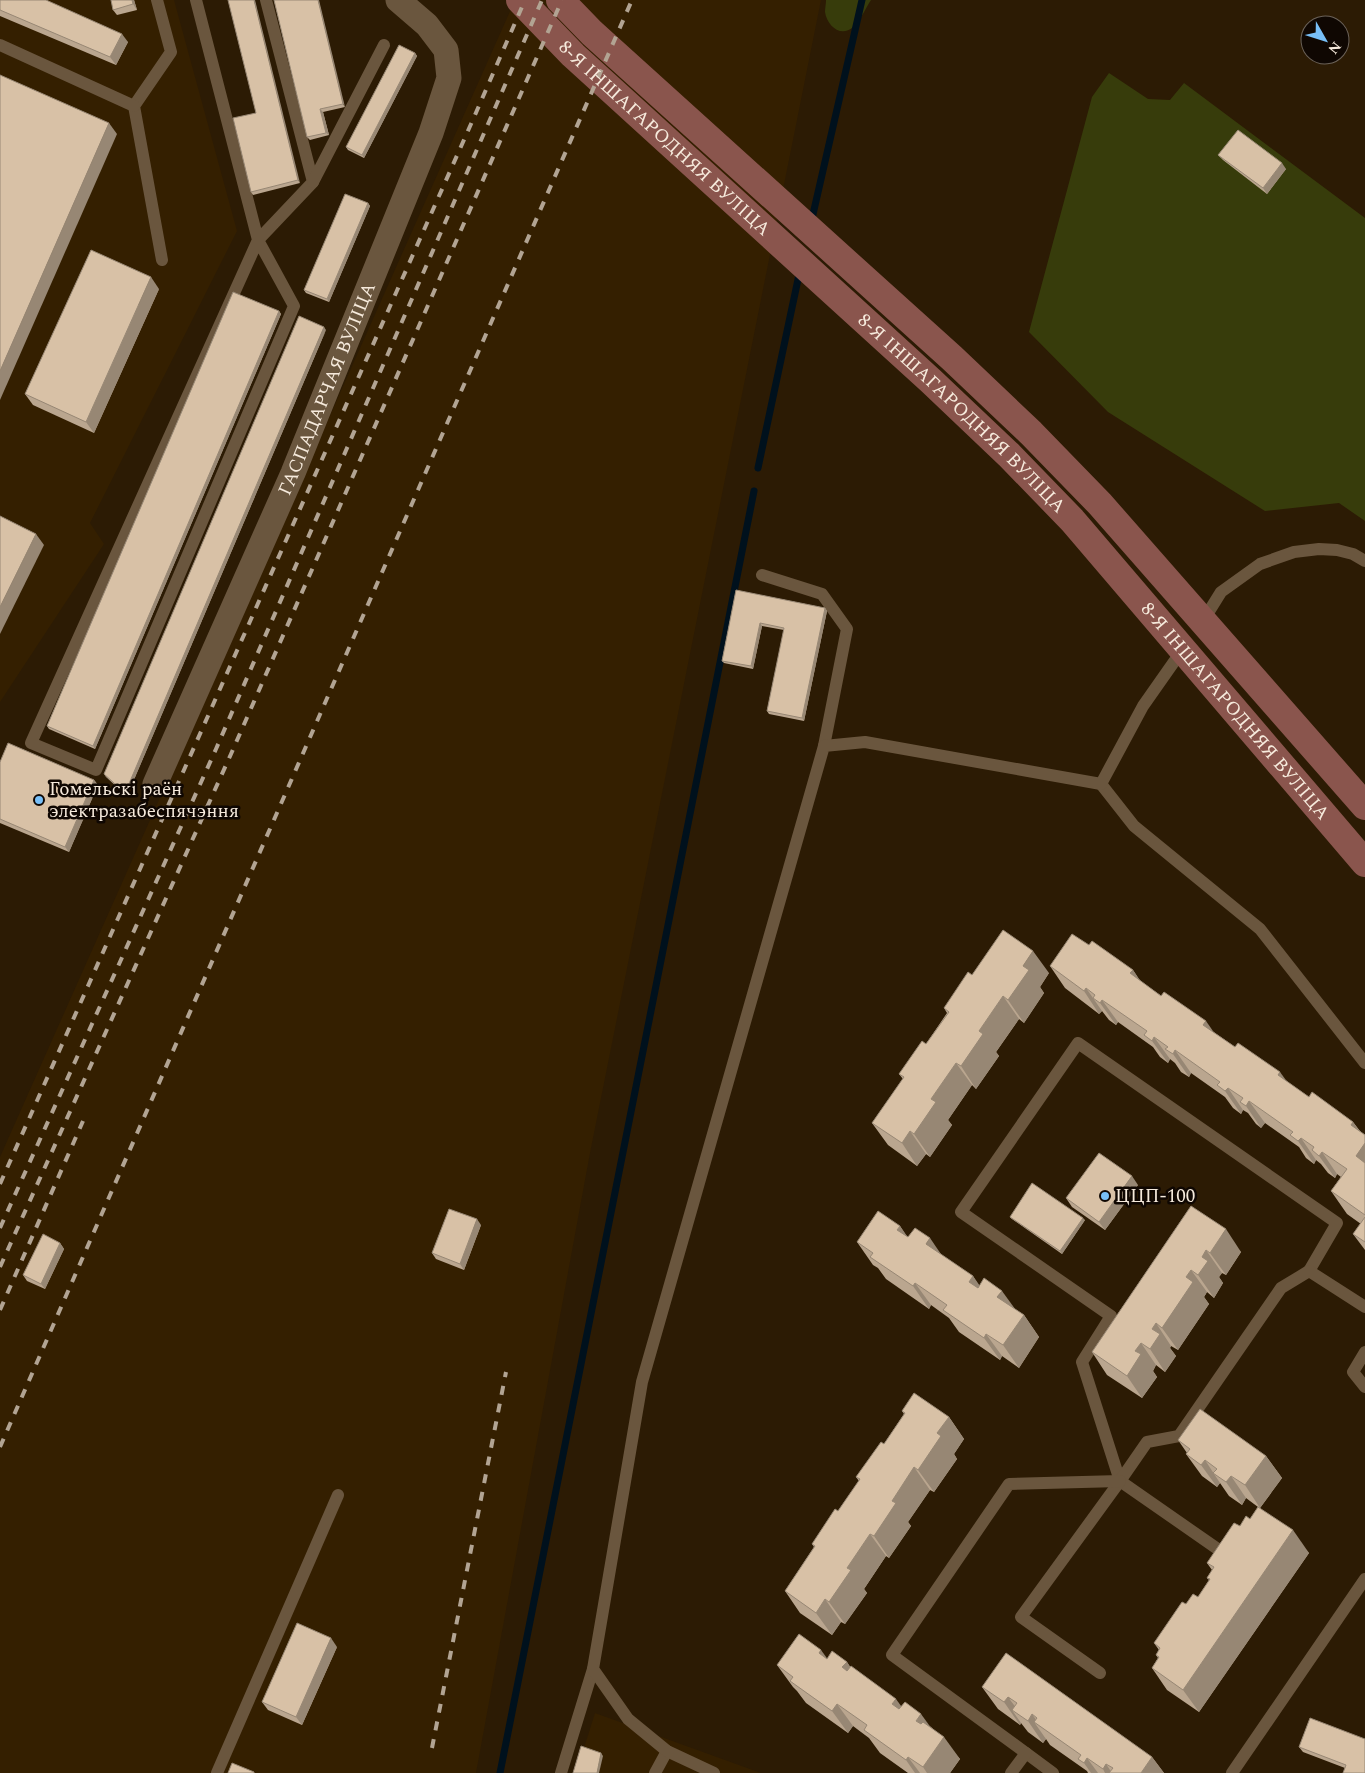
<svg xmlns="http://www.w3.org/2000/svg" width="1365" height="1773" viewBox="0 0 1365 1773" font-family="Spectral,serif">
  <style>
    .built { fill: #341f00 }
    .green { fill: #373c0b }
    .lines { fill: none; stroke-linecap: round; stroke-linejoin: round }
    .stream { stroke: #00111d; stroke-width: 7 }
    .lane { stroke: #6a563e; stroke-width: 12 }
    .street { stroke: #6a563e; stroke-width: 25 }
    .secondary { stroke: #8a554d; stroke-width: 28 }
    .rail { stroke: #b2a493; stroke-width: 4; stroke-dasharray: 9 9; stroke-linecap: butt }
    .wall { fill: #baa68f }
    .shaded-wall { fill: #978774 }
    .building { fill: #d8c1a6; stroke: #978774 }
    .poi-dot { fill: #78bff7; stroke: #0f0702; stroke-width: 2 }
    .labels { text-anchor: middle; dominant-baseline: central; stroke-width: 5; stroke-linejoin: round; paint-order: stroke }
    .street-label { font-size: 19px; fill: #f6eadc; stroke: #0f0702 }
    .poi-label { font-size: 19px; fill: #f6eadc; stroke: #0f0702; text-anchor: start }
  </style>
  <rect width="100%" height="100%" fill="#2c1b04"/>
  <g class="built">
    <path d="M0,0H174L237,231L90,523L104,544L0,702Z"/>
    <path d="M515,0H821L590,1153L476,1773H0V1157Z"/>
    <path d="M595,1713L761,1773H576Z"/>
  </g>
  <g class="green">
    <path d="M826,0H871C865,9 861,20 853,27C841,38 827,26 825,12C825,8 826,4 826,0Z"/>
    <path d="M1109,73L1148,99L1170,100L1184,83L1365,218V521L1339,503L1265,511L1108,412L1029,332L1092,97Z"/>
  </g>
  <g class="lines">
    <g class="stream">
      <path d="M811,223L862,0"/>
      <path d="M758,468L800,270"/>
      <path d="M500,1773L754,491"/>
    </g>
    <g class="lane">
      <path d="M157,0L171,52L134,106L162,260"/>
      <path d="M196,0L258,240L294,306L96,770L31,743L258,240L313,182L266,0"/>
      <path d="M0,45L134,106"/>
      <path d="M313,182L384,45"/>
      <path d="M762,575L822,594L847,629L824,746"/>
      <path d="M1203,621L1221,592L1260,564L1294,552L1319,549L1337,550L1353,554L1365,561"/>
      <path d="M1101,784L1134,826L1260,929L1365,1063"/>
      <path d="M1365,1352L1353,1372L1365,1387"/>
      <path d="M1120,1481L1082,1362L1111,1316L961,1212L1078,1043L1337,1223L1309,1271"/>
      <path d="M1222,1552L1120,1481L1147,1442L1179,1436L1281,1288L1309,1271L1365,1307"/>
      <path d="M1100,1673L1021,1617L1120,1481"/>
      <path d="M1026,1753L1053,1773"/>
      <path d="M217,1773L338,1495"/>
      <path d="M561,1773L593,1669"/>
      <path d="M655,1773L667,1751"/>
      <path d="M714,1773L667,1751L628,1719L593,1669L642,1382L824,746L865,742L1101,784L1143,706L1183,649"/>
      <path d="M1011,1773L1026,1753L892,1655L1009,1484L1120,1481"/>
      <path d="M1232,1773L1365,1579"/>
    </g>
    <path class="street" id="s1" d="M155,784L293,473L431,133L449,78L446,50L427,25L398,0"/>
    <g class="secondary">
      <path id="s2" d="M520,0L573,55L931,381L1009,455L1072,520L1365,863"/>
      <path d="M560,0L592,33L952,358L1031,433L1100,504L1365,806"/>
    </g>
    <g class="rail">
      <path d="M0,1184L475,115L525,0"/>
      <path d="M0,1228L216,749L542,0"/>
      <path d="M0,1267L231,754L562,0"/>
      <path d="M0,1310L83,1121"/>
      <path d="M0,1447L632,0"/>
      <path d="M432,1748L506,1372"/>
    </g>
  </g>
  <g class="wall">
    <path d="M0,0L128,42L116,65L0,16Z"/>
    <path d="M134,0L137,10L117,15L113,10Z"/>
    <path d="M274,0L345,107L323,112L329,135L310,140L307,137Z"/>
    <path d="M415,53L417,56L364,158L348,150L346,147Z"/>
    <path d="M256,113L300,183L253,195L251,192Z"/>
    <path d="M1218,155L1286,169L1267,194L1223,160Z"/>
    <path d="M368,203L370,206L329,302L306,293L304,290Z"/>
    <path d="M159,289L94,433L33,405L25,394Z"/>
    <path d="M279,311L281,314L95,749L49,729L47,726Z"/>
    <path d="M326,330L127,796L106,777L104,774Z"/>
    <path d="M736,590L825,608L827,611L804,721L769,714L767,711L784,630L762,626L753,669L724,663L722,661Z"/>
    <path d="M0,762L94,780L98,785L69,852L0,823Z"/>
    <path d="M1089,945L1133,970L1140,981L1235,1047L1286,1081L1309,1097L1353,1122L1360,1131L1365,1135V1250L1353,1234L1361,1224L1347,1214L1331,1191L1341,1177L1337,1174L1335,1178L1328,1173L1321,1164L1316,1160L1314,1164L1306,1158L1299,1147L1265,1123L1261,1128L1256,1124L1248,1113L1243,1110L1241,1114L1233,1108L1225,1097L1191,1073L1189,1077L1181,1072L1175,1063L1170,1059L1168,1063L1160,1057L1153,1047L1118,1022L1116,1025L1109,1020L1102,1011L1099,1014L1065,988L1050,966Z"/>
    <path d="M1049,973L1040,987L1044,993L1024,1023L1019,1019L996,1052L999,1056L976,1089L972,1085L948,1120L952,1125L930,1157L926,1154L917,1166L888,1145L872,1123L903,1079L899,1074L926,1044L947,1013L944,1008L972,975Z"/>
    <path d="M1138,1185L1105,1230L1072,1207L1066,1198Z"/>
    <path d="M1191,1206L1241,1252L1226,1275L1222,1273L1219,1277L1223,1283L1214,1298L1207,1292L1204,1297L1209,1304L1178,1350L1171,1346L1170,1348L1176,1356L1165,1372L1156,1365L1153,1371L1157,1377L1142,1398L1107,1375L1092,1352Z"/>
    <path d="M1010,1217L1085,1220L1062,1254L1012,1219Z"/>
    <path d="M481,1225L464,1270L436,1259L432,1253Z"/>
    <path d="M900,1226L907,1237L941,1255L973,1276L979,1286L1024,1315L1039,1337L1019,1368L1002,1356L1000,1360L959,1332L949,1318L931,1305L929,1309L886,1279L878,1268L873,1265L857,1242Z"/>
    <path d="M60,1243L64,1249L45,1289L27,1281L23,1275Z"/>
    <path d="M902,1411L949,1417L964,1439L954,1454L957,1459L934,1492L930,1490L908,1522L911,1526L889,1558L886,1556L864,1589L867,1593L845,1624L841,1622L832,1635L800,1613L785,1591L814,1547L812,1544L838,1511L859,1481L856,1477L884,1444L904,1414Z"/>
    <path d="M1178,1440L1266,1456L1282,1478L1260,1508L1309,1553L1199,1712L1167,1690L1152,1668L1158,1658L1156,1655L1159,1650L1154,1643L1186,1604L1198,1597L1209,1580L1207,1578L1212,1570L1207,1563L1240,1526L1250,1519L1258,1507L1246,1498L1242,1505L1229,1496L1220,1483L1217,1487L1202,1476L1186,1454L1187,1453Z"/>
    <path d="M337,1647L302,1725L268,1710L262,1702Z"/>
    <path d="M827,1658L847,1662L850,1667L901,1707L931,1727L960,1759L950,1773H908L880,1753L869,1738L853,1726L848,1733L806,1703L797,1691L793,1687L777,1665Z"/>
    <path d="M982,1687L1152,1757L1164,1773H1088L1087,1771L1050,1745L1046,1739L1043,1743L1028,1732L1021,1723L1020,1725L998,1709Z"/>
    <path d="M1365,1739L1345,1768L1303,1752L1299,1747Z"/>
  </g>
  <g class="shaded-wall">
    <path d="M132,0H134L137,10L133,4Z"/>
    <path d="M254,0H255L300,183L298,180Z"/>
    <path d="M318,0H319L345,107L343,104Z"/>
    <path d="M122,34L128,42L116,65L110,57Z"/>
    <path d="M415,53L417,56L364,158L362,155Z"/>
    <path d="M320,109L323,112L329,135L326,133Z"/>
    <path d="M109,123L117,134L0,400V371Z"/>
    <path d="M1282,163L1286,169L1267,194L1263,188Z"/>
    <path d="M368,203L370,206L329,302L327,299Z"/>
    <path d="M151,277L159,289L94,433L86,422Z"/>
    <path d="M279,311L281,314L95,749L93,746Z"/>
    <path d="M324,327L326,330L127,796L125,793Z"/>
    <path d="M36,534L44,545L0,634V607Z"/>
    <path d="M825,608L827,611L804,721L802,718Z"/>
    <path d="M760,623L762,626L753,669L751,666Z"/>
    <path d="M94,780L98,785L69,852L65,847Z"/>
    <path d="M1033,951L1049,973L1040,987L1044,993L1024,1023L1008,1000L1023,966Z"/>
    <path d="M1133,970L1148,992L1130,973Z"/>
    <path d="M1086,988L1102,1011L1099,1014L1084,991Z"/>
    <path d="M1003,996L1019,1019L996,1052L999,1056L976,1089L961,1066L979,1031Z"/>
    <path d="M1102,1000L1118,1022L1116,1025L1100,1003Z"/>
    <path d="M1206,1021L1222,1044L1203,1025Z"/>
    <path d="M1154,1037L1170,1059L1168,1063L1152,1041Z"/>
    <path d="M1175,1050L1191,1073L1189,1077L1173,1054Z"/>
    <path d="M956,1063L972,1085L948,1120L952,1125L930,1157L914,1134L931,1099Z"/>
    <path d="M1280,1072L1296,1094L1278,1075Z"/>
    <path d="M1228,1088L1243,1110L1241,1114L1225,1091Z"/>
    <path d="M1249,1101L1265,1123L1261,1128L1246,1106Z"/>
    <path d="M1353,1122L1365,1139V1169L1356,1156L1351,1125Z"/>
    <path d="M910,1131L926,1154L917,1166L902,1143Z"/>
    <path d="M1301,1138L1316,1160L1314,1164L1298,1141Z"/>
    <path d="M1322,1152L1337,1174L1335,1178L1319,1156Z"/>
    <path d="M1132,1176L1138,1185L1105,1230L1099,1222Z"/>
    <path d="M1083,1218L1085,1220L1062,1254L1060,1251Z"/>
    <path d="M477,1219L481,1225L464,1270L460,1264Z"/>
    <path d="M900,1226L916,1249L897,1230Z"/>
    <path d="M1226,1229L1241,1252L1226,1275L1210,1253Z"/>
    <path d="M930,1238L945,1260L926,1244Z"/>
    <path d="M60,1243L64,1249L45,1289L41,1284Z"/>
    <path d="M1206,1250L1222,1273L1219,1277L1223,1283L1214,1298L1198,1275L1202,1257Z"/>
    <path d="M1191,1270L1207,1292L1204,1297L1209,1304L1178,1350L1162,1328L1186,1277Z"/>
    <path d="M973,1276L989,1299L969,1282Z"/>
    <path d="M915,1283L931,1305L929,1309L913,1286Z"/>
    <path d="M1002,1291L1018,1313L997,1297Z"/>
    <path d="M1024,1315L1039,1337L1019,1368L1003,1345Z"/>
    <path d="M1156,1323L1171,1346L1170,1348L1176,1356L1165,1372L1150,1349L1152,1329Z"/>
    <path d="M986,1334L1002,1356L1000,1360L984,1338Z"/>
    <path d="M1141,1343L1156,1365L1153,1371L1157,1377L1142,1398L1127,1376L1135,1351Z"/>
    <path d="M949,1417L964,1439L954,1454L957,1459L934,1492L918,1470L937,1433Z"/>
    <path d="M1266,1456L1282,1478L1260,1508L1245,1485Z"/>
    <path d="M1205,1460L1220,1483L1217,1487L1201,1465Z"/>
    <path d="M914,1467L930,1490L908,1522L911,1526L889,1558L874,1536L892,1501Z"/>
    <path d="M1231,1476L1246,1498L1242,1505L1226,1482Z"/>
    <path d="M1293,1530L1309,1553L1199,1712L1183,1690Z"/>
    <path d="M870,1534L886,1556L864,1589L867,1593L845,1624L829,1602L847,1568Z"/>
    <path d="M825,1599L841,1622L832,1635L816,1613Z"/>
    <path d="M331,1638L337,1647L302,1725L296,1717Z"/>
    <path d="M821,1650L837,1672L819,1653Z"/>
    <path d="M847,1662L862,1684L842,1667Z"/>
    <path d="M1008,1697L1022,1716L1012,1710L1021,1723L1020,1725L1004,1702Z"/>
    <path d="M896,1699L912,1721L892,1704Z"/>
    <path d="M837,1704L853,1726L848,1733L832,1711Z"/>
    <path d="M921,1714L937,1736L916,1721Z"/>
    <path d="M1032,1714L1041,1727L1034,1722L1046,1739L1043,1743L1028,1721Z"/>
    <path d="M944,1737L960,1759L950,1773H927L923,1767Z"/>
    <path d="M601,1753L603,1756L599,1773H597Z"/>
    <path d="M908,1757L920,1773H915L906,1760Z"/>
    <path d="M1152,1757L1164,1773H1141Z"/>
    <path d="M1087,1758L1098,1773H1091L1084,1763Z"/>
    <path d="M1106,1764L1112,1773H1105L1103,1769Z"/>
  </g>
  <g class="building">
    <path d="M0,0H46L122,34L110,57L0,10Z"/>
    <path d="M111,0H132L133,4L113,10Z"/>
    <path d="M228,0H254L298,180L251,192L233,118L256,113Z"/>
    <path d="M274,0H318L343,104L320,109L326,133L307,137Z"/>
    <path d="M399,45L415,53L362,155L346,147Z"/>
    <path d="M0,75L109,123L0,371Z"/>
    <path d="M1238,130L1282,163L1263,188L1218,155Z"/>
    <path d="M345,194L368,203L327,299L304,290Z"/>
    <path d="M91,250L151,277L86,422L25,394Z"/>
    <path d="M233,292L279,311L93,746L47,726Z"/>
    <path d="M299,316L324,327L125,793L104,774Z"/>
    <path d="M0,516L36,534L0,607Z"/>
    <path d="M736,590L825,608L802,718L767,711L784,628L760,623L751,666L722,661Z"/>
    <path d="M8,743L94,780L65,847L0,819V762Z"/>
    <path d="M1003,930L1033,951L1023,966L1029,970L1008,1000L1003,996L979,1031L983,1034L961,1066L956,1063L931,1099L936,1102L914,1134L910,1131L902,1143L872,1123L904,1077L899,1074L922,1041L926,1044L949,1012L944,1008L968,972L972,975Z"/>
    <path d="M1072,934L1089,945L1092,941L1133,970L1130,973L1161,996L1164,992L1206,1021L1203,1025L1235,1047L1238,1043L1280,1072L1278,1075L1309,1097L1312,1092L1353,1122L1351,1125L1365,1135V1143L1356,1156L1365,1163V1215L1331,1191L1347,1169L1322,1152L1319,1156L1312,1150L1314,1147L1301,1138L1298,1141L1290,1135L1293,1132L1249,1101L1246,1106L1240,1102L1243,1098L1228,1088L1225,1091L1217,1085L1220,1082L1175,1050L1173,1054L1165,1049L1168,1047L1154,1037L1152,1041L1144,1035L1147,1031L1102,1000L1100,1003L1093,998L1095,995L1086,988L1084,991L1050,966Z"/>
    <path d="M1099,1153L1132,1176L1099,1222L1066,1198Z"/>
    <path d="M1032,1183L1083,1218L1060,1251L1010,1217Z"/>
    <path d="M1191,1206L1226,1229L1210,1253L1206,1250L1202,1257L1208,1261L1198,1275L1191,1270L1186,1277L1193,1282L1162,1328L1156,1323L1152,1329L1160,1334L1150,1349L1141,1343L1135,1351L1141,1354L1127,1376L1092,1352Z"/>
    <path d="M449,1209L477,1219L460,1264L432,1253Z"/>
    <path d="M878,1211L900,1226L897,1230L908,1237L915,1228L930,1238L926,1244L973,1276L969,1282L978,1288L984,1278L1002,1291L997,1297L1024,1315L1003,1345L986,1334L984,1338L943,1310L947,1305L915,1283L913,1286L870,1257L873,1253L857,1242Z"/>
    <path d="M1365,1217V1242L1353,1234Z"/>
    <path d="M43,1234L60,1243L41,1284L23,1275Z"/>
    <path d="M914,1393L949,1417L937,1433L941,1436L918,1470L914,1467L892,1501L896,1503L874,1536L870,1534L847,1568L851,1570L829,1602L825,1599L816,1613L785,1591L815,1546L812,1544L835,1509L838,1511L860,1479L856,1477L881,1442L884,1444L905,1413L902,1411Z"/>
    <path d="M1200,1409L1266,1456L1245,1485L1231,1476L1226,1482L1213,1473L1217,1469L1205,1460L1201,1465L1186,1454L1190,1449L1178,1440Z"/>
    <path d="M1258,1507L1293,1530L1183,1690L1152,1668L1159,1657L1156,1655L1160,1648L1154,1643L1182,1602L1186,1604L1193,1594L1198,1597L1210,1579L1207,1578L1214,1567L1207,1563L1234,1523L1240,1526L1246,1516L1250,1519Z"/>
    <path d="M297,1623L331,1638L296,1717L262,1702Z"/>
    <path d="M799,1634L821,1650L819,1653L827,1659L832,1651L847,1662L842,1667L847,1671L851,1666L896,1699L892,1704L899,1709L905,1702L921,1714L916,1721L921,1724L923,1722L944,1737L923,1767L908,1757L906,1760L864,1730L867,1725L837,1704L832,1711L790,1681L793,1677L777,1665Z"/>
    <path d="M1006,1653L1152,1757L1141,1773H1109L1113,1768L1106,1764L1103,1769L1087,1758L1084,1763L1078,1759L1081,1755L1034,1722L1037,1718L1032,1714L1028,1721L1012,1710L1017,1703L1008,1697L1004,1702L982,1687Z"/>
    <path d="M1310,1718L1365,1739V1773H1343L1346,1765L1299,1747Z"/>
    <path d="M581,1746L601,1753L597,1773H573Z"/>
    <path d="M232,1763L254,1772V1773H228Z"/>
  </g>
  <g class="poi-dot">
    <circle cx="39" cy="800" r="5"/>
    <circle cx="1105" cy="1196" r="5"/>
  </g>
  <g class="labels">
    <g class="street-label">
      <text stroke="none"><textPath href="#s2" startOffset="200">8-Я ІНШАГАРОДНЯЯ ВУЛІЦА</textPath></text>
      <text stroke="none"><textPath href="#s1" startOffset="431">ГАСПАДАРЧАЯ ВУЛІЦА</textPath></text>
      <text stroke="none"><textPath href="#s2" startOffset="605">8-Я ІНШАГАРОДНЯЯ ВУЛІЦА</textPath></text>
      <text stroke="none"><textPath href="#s2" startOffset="1010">8-Я ІНШАГАРОДНЯЯ ВУЛІЦА</textPath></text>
    </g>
    <g class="poi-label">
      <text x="49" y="789">Гомельскі раён<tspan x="49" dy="22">электразабеспячэння</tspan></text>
      <text x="1115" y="1196">ЦЦП-100</text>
    </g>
  </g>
  <g transform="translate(1325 40) rotate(129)"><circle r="24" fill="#0f0702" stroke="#6b6259"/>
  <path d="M0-4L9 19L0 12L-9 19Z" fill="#78bff7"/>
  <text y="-8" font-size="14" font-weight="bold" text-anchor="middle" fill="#f6eadc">N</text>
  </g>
</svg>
